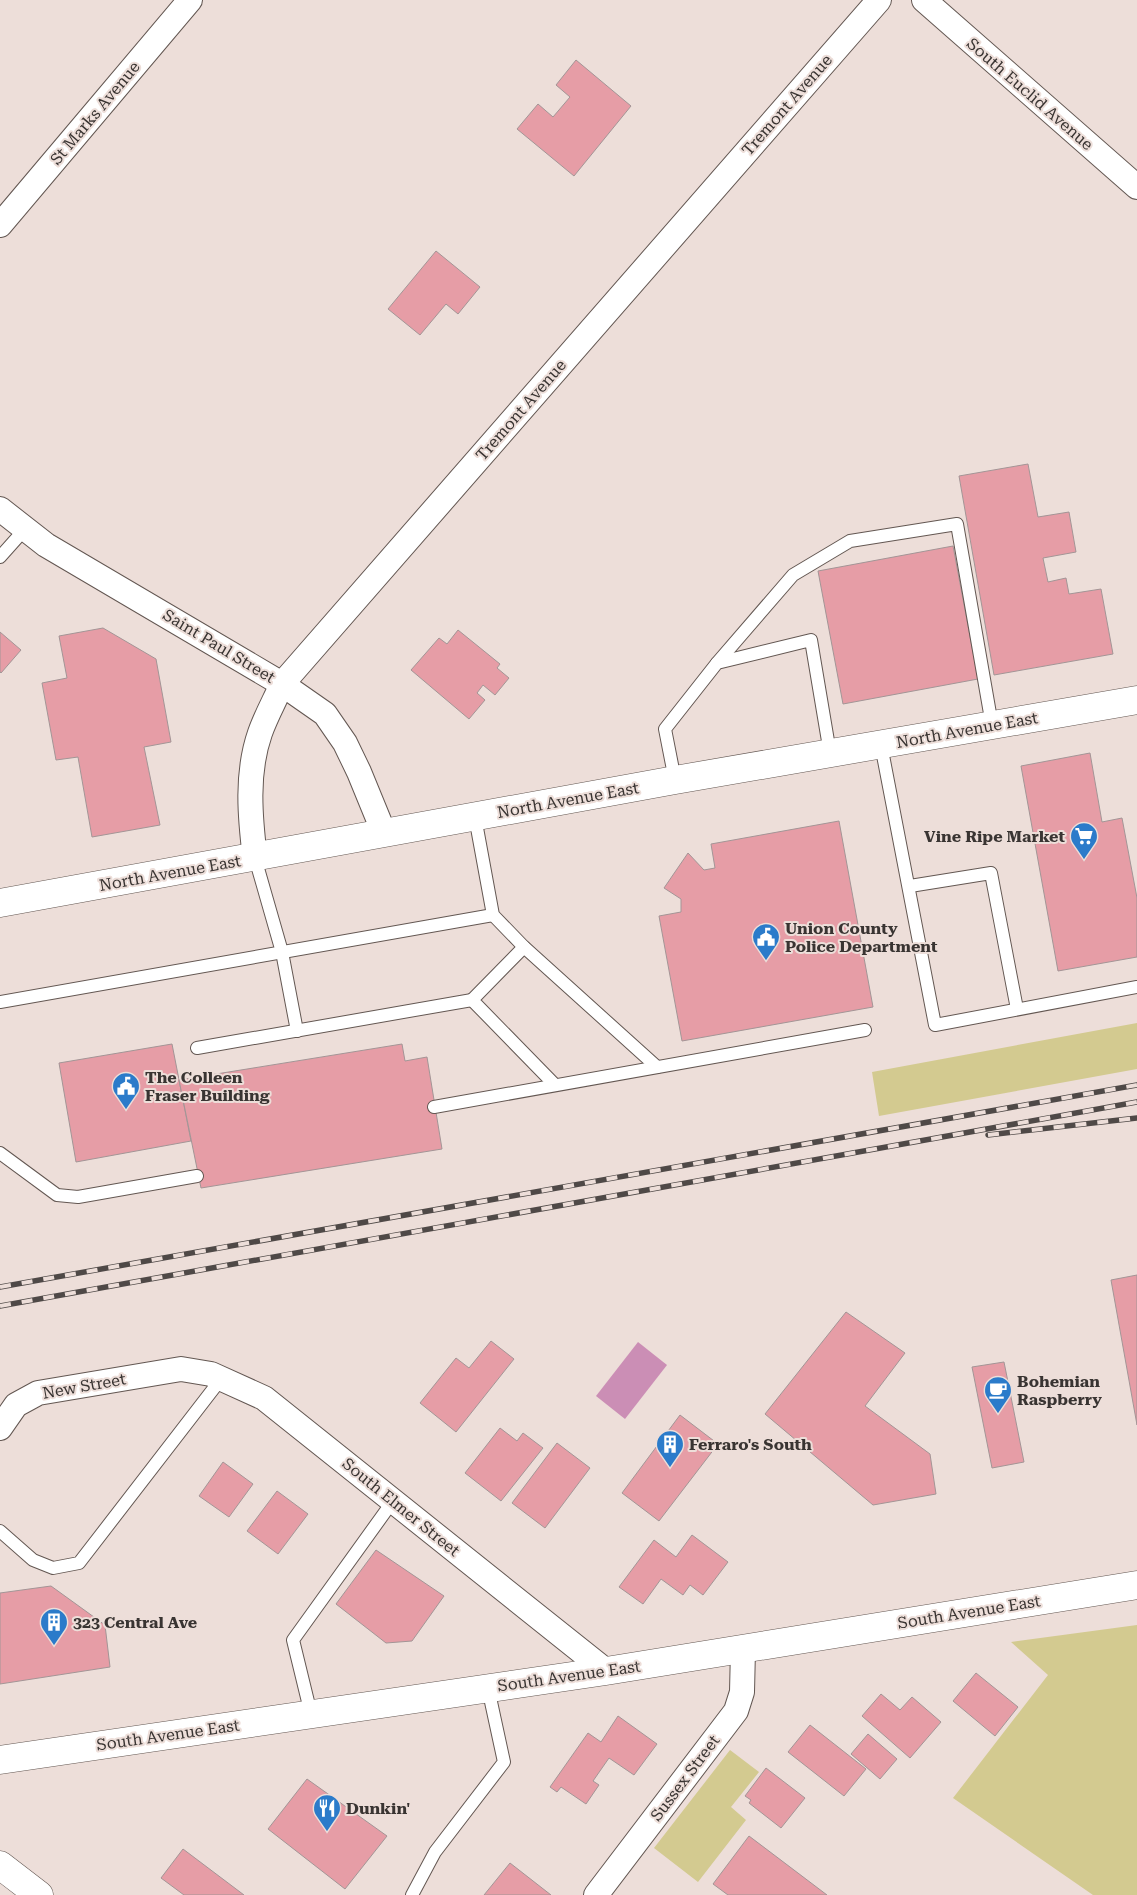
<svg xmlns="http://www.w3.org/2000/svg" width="1137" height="1895" viewBox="0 0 1137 1895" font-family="'Roboto Serif',serif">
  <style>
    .green { fill: #d3ca90 }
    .water { fill: #cb8eb5 }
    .building { fill: #e69da6; stroke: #a39596 }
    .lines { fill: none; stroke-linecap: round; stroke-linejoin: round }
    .service-casing { stroke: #635752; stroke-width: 14 }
    .minor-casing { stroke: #635752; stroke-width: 26 }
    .secondary-casing { stroke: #635752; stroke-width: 29 }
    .service { stroke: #fff; stroke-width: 12 }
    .minor { stroke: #fff; stroke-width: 24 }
    .secondary { stroke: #fff; stroke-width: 28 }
    .rail-casing { stroke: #4f4947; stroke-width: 5.5 }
    .rail { stroke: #edded9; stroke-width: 4; stroke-dasharray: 11; stroke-linecap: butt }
    .labels { text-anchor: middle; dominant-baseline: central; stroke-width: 4; stroke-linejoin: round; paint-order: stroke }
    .street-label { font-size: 16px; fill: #393432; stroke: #edded9 }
    .poi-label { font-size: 16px; font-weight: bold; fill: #393432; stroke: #edded9; text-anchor: start }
  </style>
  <rect width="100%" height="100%" fill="#edded9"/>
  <g class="green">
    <path d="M1137,1023V1069L879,1116L872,1072Z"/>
    <path d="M1137,1625V1895H1093L953,1798L1048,1675L1011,1642Z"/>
    <path d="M730,1750L759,1772L731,1807L746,1820L698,1882L654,1848Z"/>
  </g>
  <path class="water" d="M638,1342L667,1365L625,1419L596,1396Z"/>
  <g class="building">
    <path d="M576,60L631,106L574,176L517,129L538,104L553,117L570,97L556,85Z"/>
    <path d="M436,251L480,287L458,314L446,304L420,335L388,309Z"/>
    <path d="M1028,464L1038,517L1069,512L1076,552L1043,558L1048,582L1066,578L1069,594L1101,589L1113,654L994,675L959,476Z"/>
    <path d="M953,546L978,679L843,704L818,571Z"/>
    <path d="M103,628L156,659L171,742L144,747L160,825L92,837L78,757L56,760L42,683L67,678L59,636Z"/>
    <path d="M458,630L500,664L497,668L509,678L495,695L483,685L477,693L485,700L469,719L411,670L439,638L447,644Z"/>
    <path d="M0,632L21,650L1,673L0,672Z"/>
    <path d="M1090,753L1102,822L1122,818L1137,898V957L1058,971L1021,766Z"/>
    <path d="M839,821L873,1007L682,1041L659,916L681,912V899L664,888L688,853L704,870L715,868L711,844Z"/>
    <path d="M172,1044L191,1141L76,1162L59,1063Z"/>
    <path d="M402,1044L405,1061L427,1057L442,1149L201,1188L179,1080Z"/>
    <path d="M1137,1275V1425L1111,1280Z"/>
    <path d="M846,1312L905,1353L865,1406L930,1454L936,1494L873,1505L765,1414Z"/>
    <path d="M491,1341L514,1359L456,1432L420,1403L456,1358L469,1368Z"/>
    <path d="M1004,1362L1024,1462L992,1468L972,1367Z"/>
    <path d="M680,1415L718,1444L659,1521L622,1493Z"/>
    <path d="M500,1428L517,1441L523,1433L543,1448L501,1501L465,1473Z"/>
    <path d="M557,1443L590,1468L545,1528L512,1503Z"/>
    <path d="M223,1462L253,1484L229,1517L199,1496Z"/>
    <path d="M277,1491L308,1514L278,1554L247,1531Z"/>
    <path d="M692,1535L728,1562L703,1595L690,1585L683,1595L661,1579L643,1604L619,1587L654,1540L676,1557Z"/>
    <path d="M376,1550L444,1596L412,1641L386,1643L336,1604Z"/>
    <path d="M51,1586L105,1625L110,1667L0,1684V1593Z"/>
    <path d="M976,1673L1018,1707L995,1736L953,1701Z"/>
    <path d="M881,1694L900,1710L912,1697L941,1722L910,1758L862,1716Z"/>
    <path d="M618,1716L657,1744L634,1775L609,1758L593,1781L599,1785L586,1804L561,1787L557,1792L550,1787L588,1733L601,1742Z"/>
    <path d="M810,1725L866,1769L844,1796L788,1752Z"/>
    <path d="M868,1734L897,1759L880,1779L851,1754Z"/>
    <path d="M766,1768L805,1798L781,1828L749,1803L751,1800L745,1796Z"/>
    <path d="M307,1779L387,1836L345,1889L268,1829Z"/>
    <path d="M749,1836L827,1895H728L713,1884Z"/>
    <path d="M183,1849L244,1895H184L161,1878Z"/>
    <path d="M510,1863L551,1895H484Z"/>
  </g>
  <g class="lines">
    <g class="service-casing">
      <g id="service">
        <path d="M0,557L25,529"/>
        <path d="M717,663L793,575L850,541L957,524L992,725"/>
        <path d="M881,745L935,1025L1137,987"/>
        <path d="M675,780L665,729L717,663L811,640L830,753"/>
        <path d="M475,817L493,915L524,947L657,1067"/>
        <path d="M255,858L282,952L297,1031"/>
        <path d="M910,886L991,873L1017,1009"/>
        <path d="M524,947L472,1000L555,1085"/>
        <path d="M0,1002L493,915"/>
        <path d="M197,1048L472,1000"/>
        <path d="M434,1107L865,1030"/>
        <path d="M0,1153L57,1195L78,1197L197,1176"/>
        <path d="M0,1531L33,1560L53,1568L79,1563L221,1379"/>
        <path d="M311,1714L293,1640L393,1501"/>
        <path d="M412,1895L435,1852L504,1762L488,1688"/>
      </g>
    </g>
    <g class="minor-casing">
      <g id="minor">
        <path d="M924,0L1137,187"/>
        <path d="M0,225L190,0"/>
        <path d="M0,509L46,545L282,684L325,714L345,743L359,772L384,833"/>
        <path d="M255,858C250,817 246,773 260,733C266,716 275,700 282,684L879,0"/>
        <path d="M0,1428L16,1405L38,1393L181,1369L211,1374L264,1398L606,1671"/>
        <path d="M596,1895L736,1711L742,1692L743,1649"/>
      </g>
    </g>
    <g class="secondary-casing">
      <g id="secondary">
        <path d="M0,903L675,780L1137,700"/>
        <path d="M0,1760L606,1671L1137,1585"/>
        <path d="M0,1865L39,1895"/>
      </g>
    </g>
    <use href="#service" class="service"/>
    <use href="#minor" class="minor"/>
    <use href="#secondary" class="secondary"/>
    <g class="rail-casing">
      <g id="rail">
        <path d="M988,1135L1137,1118"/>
        <path d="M0,1287L1137,1085"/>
        <path d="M0,1306L1137,1102"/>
      </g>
    </g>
    <use href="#rail" class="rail"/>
  </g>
  <defs>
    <g id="supermarket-pin" transform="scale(1.4375)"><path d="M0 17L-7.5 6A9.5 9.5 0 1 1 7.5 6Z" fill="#2b7bca" stroke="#edded9"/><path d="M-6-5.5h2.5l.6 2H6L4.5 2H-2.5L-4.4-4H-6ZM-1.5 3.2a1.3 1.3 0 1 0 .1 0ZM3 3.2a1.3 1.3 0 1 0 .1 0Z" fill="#fff"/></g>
    <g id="civic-pin" transform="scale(1.4375)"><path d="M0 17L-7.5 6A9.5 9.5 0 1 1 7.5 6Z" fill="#2b7bca" stroke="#edded9"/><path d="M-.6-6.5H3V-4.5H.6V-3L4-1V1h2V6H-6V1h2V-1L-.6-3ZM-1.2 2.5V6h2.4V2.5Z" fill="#fff"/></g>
    <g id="cafe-pin" transform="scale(1.4375)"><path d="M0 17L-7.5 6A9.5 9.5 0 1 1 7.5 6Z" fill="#2b7bca" stroke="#edded9"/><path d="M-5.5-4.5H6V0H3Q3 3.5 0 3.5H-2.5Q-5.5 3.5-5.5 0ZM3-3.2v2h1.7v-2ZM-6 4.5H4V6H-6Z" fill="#fff"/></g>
    <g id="building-pin" transform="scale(1.4375)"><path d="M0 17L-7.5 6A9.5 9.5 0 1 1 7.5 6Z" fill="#2b7bca" stroke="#edded9"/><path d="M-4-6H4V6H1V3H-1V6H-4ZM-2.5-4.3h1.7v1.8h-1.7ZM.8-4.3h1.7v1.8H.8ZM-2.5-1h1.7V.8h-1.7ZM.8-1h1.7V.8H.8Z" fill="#fff"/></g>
    <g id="restaurant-pin" transform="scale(1.4375)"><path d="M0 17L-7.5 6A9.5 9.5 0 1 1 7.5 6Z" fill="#2b7bca" stroke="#edded9"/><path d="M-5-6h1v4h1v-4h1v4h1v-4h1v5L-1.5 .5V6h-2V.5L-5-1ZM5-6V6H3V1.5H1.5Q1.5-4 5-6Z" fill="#fff"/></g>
  </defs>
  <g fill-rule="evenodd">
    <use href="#supermarket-pin" x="1084" y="836"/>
    <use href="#civic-pin" x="766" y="937"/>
    <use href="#civic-pin" x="126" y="1086"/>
    <use href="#cafe-pin" x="998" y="1390"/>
    <use href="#building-pin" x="670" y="1444"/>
    <use href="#building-pin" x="54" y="1622"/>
    <use href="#restaurant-pin" x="327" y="1808"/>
  </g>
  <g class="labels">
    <g class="street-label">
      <text transform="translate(1030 94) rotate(41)">South Euclid Avenue</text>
      <text transform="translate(787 105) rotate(-49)">Tremont Avenue</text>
      <text transform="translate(95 113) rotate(-50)">St Marks Avenue</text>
      <text transform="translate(521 410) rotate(-49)">Tremont Avenue</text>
      <text transform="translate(219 646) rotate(31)">Saint Paul Street</text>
      <text transform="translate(967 730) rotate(-10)">North Avenue East</text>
      <text transform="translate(568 800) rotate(-10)">North Avenue East</text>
      <text transform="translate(170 873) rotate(-10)">North Avenue East</text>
      <text transform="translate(84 1386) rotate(-10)">New Street</text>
      <text transform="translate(401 1507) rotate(39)">South Elmer Street</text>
      <text transform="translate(969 1612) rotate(-9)">South Avenue East</text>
      <text transform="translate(569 1676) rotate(-8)">South Avenue East</text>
      <text transform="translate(168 1735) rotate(-8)">South Avenue East</text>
      <text transform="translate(685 1778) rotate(-53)">Sussex Street</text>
    </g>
    <g class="poi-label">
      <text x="1065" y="836" text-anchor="end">Vine Ripe Market</text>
      <text x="785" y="928">Union County<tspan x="785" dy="18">Police Department</tspan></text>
      <text x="145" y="1077">The Colleen<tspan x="145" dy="18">Fraser Building</tspan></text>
      <text x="1017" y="1381">Bohemian<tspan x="1017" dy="18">Raspberry</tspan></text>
      <text x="689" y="1444">Ferraro's South</text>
      <text x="73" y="1622">323 Central Ave</text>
      <text x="346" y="1808">Dunkin'</text>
    </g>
  </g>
</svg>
